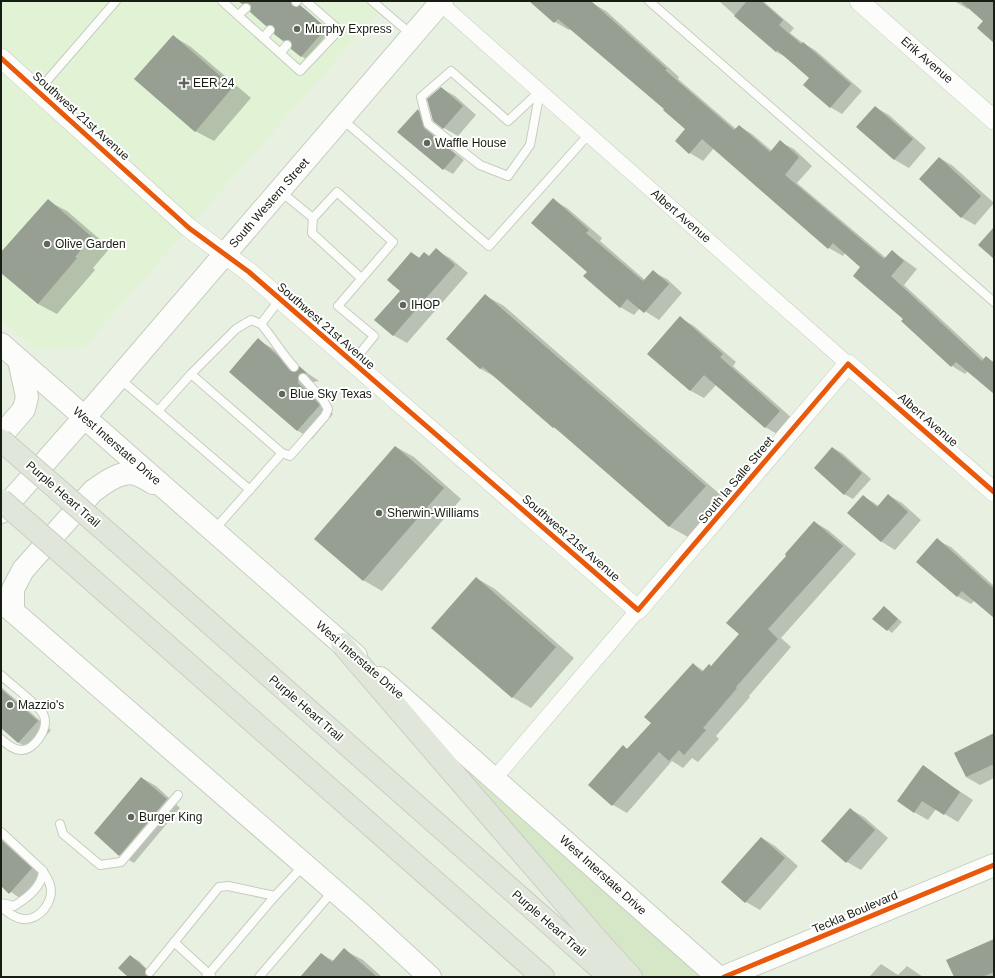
<svg xmlns="http://www.w3.org/2000/svg" width="995" height="978" viewBox="0 0 995 978" font-family="Arial,sans-serif">
  <style>
    .built { fill: #e1f2d5 }
    .green { fill: #d5e7c7 }
    .shadow { fill: #0003 }
    .building { fill: #979e92 }
    .lines { fill: none; stroke-linecap: round; stroke-linejoin: round }
    .service-casing { stroke: #c5cdc0; stroke-width: 10 }
    .minor-casing { stroke: #c5cdc0; stroke-width: 16 }
    .tertiary-casing { stroke: #c5cdc0; stroke-width: 20 }
    .secondary-casing { stroke: #c5cdc0; stroke-width: 24 }
    .motorway-casing { stroke: #c9cdc5; stroke-width: 24 }
    .service { stroke: #fcfdfa; stroke-width: 8 }
    .minor { stroke: #fcfdfa; stroke-width: 15 }
    .tertiary { stroke: #fcfdfa; stroke-width: 19 }
    .secondary { stroke: #fcfdfa; stroke-width: 22 }
    .motorway { stroke: #e0e7da; stroke-width: 22 }
    .motorway-bridge-casing { stroke: #c9cdc5; stroke-width: 24; stroke-linecap: butt }
    .motorway-bridge { stroke: #e0e7da; stroke-width: 22 }
    .cycleway-casing { stroke: #fff; stroke-width: 8 }
    .cycleway { stroke: #e8590c; stroke-width: 5 }
    .poi-dot { fill: #60675a; stroke: #fff; stroke-width: 1.5 }
    .labels { text-anchor: middle; dominant-baseline: central; stroke-width: 4; stroke-linejoin: round; paint-order: stroke }
    .poi-label { font-size: 12px; fill: #171d12; stroke: #fff; text-anchor: start }
    .street-label { font-size: 12px; fill: #171d12; stroke: #fff }
  </style>
  <rect width="100%" height="100%" fill="#e8f1e1"/>
  <path class="built" d="M1,1H388L84,347L36,350L1,319Z"/>
  <path class="green" d="M466,770L702,977H642L556,885L460,774Z"/>
  <g class="shadow">
    <path d="M239,1H296V8L300,7L305,9L330,31L306,59L301,56L292,42L288,43L284,40L275,27L271,28L267,26L250,4L247,6Z"/>
    <path d="M531,1H578L592,3L606,11L679,77L678,79L736,129L739,126L752,134L772,151L780,142L794,149L812,166L797,183L886,258L892,251L917,269L904,285L984,359L986,358L994,362V393L968,371L965,374L952,366L902,321L904,319L862,267L845,253L843,256L829,248L714,148L703,161L690,153L676,141L687,129L666,109L571,28L569,30L555,22Z"/>
    <path d="M719,1H763L794,28L790,33L803,43L815,50L862,91L842,114L830,107L811,78L788,58L776,52Z"/>
    <path d="M954,1H994V41L984,21L969,8L968,9Z"/>
    <path d="M173,36L191,47L251,98L214,141L195,131Z"/>
    <path d="M441,88L455,96L476,115L458,136L444,128Z"/>
    <path d="M875,107L889,115L926,148L909,168L895,160L857,127Z"/>
    <path d="M419,110L427,115L433,134L464,160L453,174L444,169L399,132Z"/>
    <path d="M940,158L953,166L994,203L975,225L961,217Z"/>
    <path d="M553,200L567,208L602,238L600,241L645,280L653,272L667,279L682,293L659,320L640,308L634,315L620,307L588,272Z"/>
    <path d="M48,201L67,211L110,248L93,268L95,270L57,314L38,304L1,272V254Z"/>
    <path d="M436,250L450,258L468,273L407,343L393,335L411,253L420,258L430,257Z"/>
    <path d="M486,296L504,306L723,497L688,537L670,527L563,433L553,427L497,378L481,369L447,339Z"/>
    <path d="M680,318L694,326L736,362L733,366L793,419L779,435L765,427L716,385L704,398L691,391L649,354Z"/>
    <path d="M258,340L272,348L298,372L300,368L319,381L313,382L312,392L333,414L312,439L298,431L230,372Z"/>
    <path d="M396,447L414,457L461,499L382,591L363,580Z"/>
    <path d="M833,448L842,453L871,479L853,499L844,494Z"/>
    <path d="M888,495L902,503L921,520L895,550L882,542L849,513L863,496L879,506Z"/>
    <path d="M814,522L828,530L856,554L781,638L791,647L749,696L750,697L716,736L719,739L698,762L692,758L683,768L672,761L627,813L613,805L589,785L623,746L627,749L652,723L693,664L704,671L712,667L740,634L788,555Z"/>
    <path d="M937,540L951,547L994,586V617L975,600L971,604L957,596Z"/>
    <path d="M476,578L495,589L574,658L531,708L512,697Z"/>
    <path d="M888,610L902,622L892,633L874,619Z"/>
    <path d="M1,687L51,730L33,751L19,743L1,727Z"/>
    <path d="M994,734V778L980,785L966,777Z"/>
    <path d="M923,767L973,800L958,822L936,809L928,820L914,812Z"/>
    <path d="M142,778L156,786L180,808L134,863L120,855Z"/>
    <path d="M850,809L864,817L888,838L861,870L847,862Z"/>
    <path d="M1,834L45,876L24,901L1,885Z"/>
    <path d="M762,838L775,846L798,866L760,910L746,902Z"/>
    <path d="M994,940V977H955Z"/>
    <path d="M344,950L363,960L382,977H302L321,954L334,961Z"/>
    <path d="M130,956L139,961L155,977H128Z"/>
    <path d="M881,964L898,975L907,966L923,977H869Z"/>
  </g>
  <g class="building">
    <path d="M238,1H291L292,6L297,7L300,5L326,28L301,57L291,49V41L288,40L283,41L274,34V26L271,25L266,26L250,12L251,7L250,4L245,3L242,4Z"/>
    <path d="M529,1H591L667,69L665,70L734,130L739,125L770,152L780,140L799,157L785,175L884,259L892,250L904,261L891,276L982,361L986,356L994,363V394L956,362L951,367L901,321L903,319L853,276L860,267L833,243L828,249L702,139L689,154L675,141L685,129L663,110L664,109L558,19L554,23Z"/>
    <path d="M747,1H761L783,20L779,25L801,44L803,42L851,84L830,108L803,85L809,78L777,50L776,52L734,16Z"/>
    <path d="M960,1H994V43L977,28L983,21Z"/>
    <path d="M173,35L233,87L195,132L134,79Z"/>
    <path d="M441,87L463,106L443,129L433,121L427,99Z"/>
    <path d="M875,106L913,139L894,160L856,127Z"/>
    <path d="M418,109L424,128L456,155L443,170L397,132Z"/>
    <path d="M939,157L981,196L961,218L919,179Z"/>
    <path d="M553,198L589,230L586,233L643,281L653,270L669,284L644,313L627,299L620,308L583,276L587,272L531,223Z"/>
    <path d="M48,199L92,237L75,257L77,258L38,304L1,273V252Z"/>
    <path d="M994,227V259L978,245Z"/>
    <path d="M436,248L455,265L393,336L374,320L400,291L387,280L411,252L419,258L424,252L429,256Z"/>
    <path d="M485,294L706,486L669,527L554,427L553,428L483,367L480,369L446,339Z"/>
    <path d="M680,316L723,354L720,357L780,411L765,428L704,375L690,391L647,354Z"/>
    <path d="M258,338L278,356L290,371H297L299,366L307,373L299,374L298,383L320,405L297,431L229,372Z"/>
    <path d="M395,446L444,488L363,581L314,539Z"/>
    <path d="M832,447L862,473L844,495L814,468Z"/>
    <path d="M888,494L908,512L881,542L847,513L863,495L877,507Z"/>
    <path d="M814,521L843,546L768,629L778,639L736,687L737,688L703,728L706,730L684,755L679,750L669,761L659,752L612,806L588,785L623,745L627,749L651,723L644,717L693,663L702,672L709,664L711,666L739,634L726,623L786,556L785,554Z"/>
    <path d="M937,538L994,589V618L962,591L957,597L916,562Z"/>
    <path d="M476,577L556,647L512,698L431,628Z"/>
    <path d="M884,606L898,619L887,631L872,619Z"/>
    <path d="M1,689L38,721L18,743L1,728Z"/>
    <path d="M994,733V764L966,777L954,753Z"/>
    <path d="M923,765L960,792L944,815L922,801L914,813L897,801Z"/>
    <path d="M141,777L167,799L119,856L94,833Z"/>
    <path d="M850,808L875,830L846,863L821,841Z"/>
    <path d="M761,837L785,858L745,903L721,882Z"/>
    <path d="M1,840L32,868L9,894L1,886Z"/>
    <path d="M994,939V972L982,977H954L946,960Z"/>
    <path d="M344,948L377,977H300L321,953L332,962Z"/>
    <path d="M130,955L146,969L145,974L148,977H128L118,968Z"/>
  </g>
  <g class="lines">
    <g class="service-casing">
      <g id="service">
        <path d="M222,1L300,71L339,30L306,1"/>
        <path d="M372,1L412,35"/>
        <path d="M649,1L994,302"/>
        <path d="M296,2L297,1"/>
        <path d="M238,15L246,8"/>
        <path d="M263,38L270,30"/>
        <path d="M280,53L287,45"/>
        <path d="M451,71L508,121L540,91L530,145L508,176L480,165L428,124L421,97Z"/>
        <path d="M39,90L116,1"/>
        <path d="M342,119L489,246L589,134"/>
        <path d="M280,191L313,218"/>
        <path d="M261,324C273,338 282,354 294,367"/>
        <path d="M353,362L374,336L338,306L393,242L337,192L313,218L312,233L361,278"/>
        <path d="M191,374L236,329L251,320L261,324L280,299"/>
        <path d="M120,379L158,411L191,374L282,453L214,530"/>
        <path d="M158,411L250,490"/>
        <path d="M282,453L290,456L325,416L328,409L323,400L303,378"/>
        <path d="M1,675C10,684 40,706 44,716C49,729 34,751 20,750C12,749 7,744 1,739"/>
        <path d="M60,824L63,834L100,865L121,862L178,795"/>
        <path d="M1,832L43,871C42,887 27,898 14,906L1,903"/>
        <path d="M1,907C8,912 14,918 23,919C39,921 55,901 50,885C49,880 45,875 43,871"/>
        <path d="M174,942L211,976"/>
        <path d="M150,972L219,887L228,886L275,896"/>
        <path d="M206,977L275,896L304,865"/>
        <path d="M259,977L333,891"/>
      </g>
    </g>
    <g class="minor-casing">
      <g id="minor">
        <path d="M440,3L848,364"/>
        <path d="M494,779L638,610"/>
      </g>
    </g>
    <g class="tertiary-casing">
      <g id="tertiary">
        <path d="M859,1L994,120"/>
        <path d="M1,58L189,228L249,272L638,610L848,364L994,492"/>
      </g>
    </g>
    <g class="secondary-casing">
      <g id="secondary">
        <path d="M1,344L356,656"/>
        <path d="M1,436L24,409L27,397L19,360"/>
        <path d="M1,512L97,403L442,1"/>
        <path d="M1,601L359,912L430,977"/>
        <path d="M13,611V589L23,570L93,491C104,483 121,470 136,474C142,476 148,480 153,483"/>
        <path d="M380,678L718,977"/>
        <path d="M724,977L994,865"/>
      </g>
    </g>
    <g class="motorway-casing">
      <g id="motorway">
        <path d="M110,535L610,977"/>
        <path d="M82,571L543,977"/>
        <path d="M342,644L599,942L631,977"/>
      </g>
    </g>
    <use href="#service" class="service"/>
    <use href="#minor" class="minor"/>
    <use href="#tertiary" class="tertiary"/>
    <use href="#secondary" class="secondary"/>
    <use href="#motorway" class="motorway"/>
    <g class="motorway-bridge-casing">
      <g id="motorway-bridge">
        <path d="M1,440L110,535"/>
        <path d="M1,500L82,571"/>
      </g>
    </g>
    <use href="#motorway-bridge" class="motorway-bridge"/>
    <g class="cycleway-casing">
      <g id="cycleway">
        <path d="M1,58L189,228L249,272L638,610L848,364L994,492"/>
        <path d="M724,977L994,865"/>
      </g>
    </g>
    <use href="#cycleway" class="cycleway"/>
  </g>
  <g class="poi-dot">
    <circle cx="297" cy="29" r="4"/>
    <path d="M182 77h4v4h4v4h-4v4h-4v-4h-4v-4h4z"/>
    <circle cx="427" cy="143" r="4"/>
    <circle cx="47" cy="244" r="4"/>
    <circle cx="403" cy="305" r="4"/>
    <circle cx="282" cy="394" r="4"/>
    <circle cx="379" cy="513" r="4"/>
    <circle cx="10" cy="705" r="4"/>
    <circle cx="131" cy="817" r="4"/>
  </g>
  <g class="labels">
    <g class="poi-label">
      <text x="305" y="29">Murphy Express</text>
      <text x="193" y="83">EER 24</text>
      <text x="435" y="143">Waffle House</text>
      <text x="55" y="244">Olive Garden</text>
      <text x="411" y="305">IHOP</text>
      <text x="290" y="394">Blue Sky Texas</text>
      <text x="387" y="513">Sherwin-Williams</text>
      <text x="18" y="705">Mazzio's</text>
      <text x="139" y="817">Burger King</text>
    </g>
    <g class="street-label">
      <text transform="translate(927 60) rotate(41)">Erik Avenue</text>
      <text transform="translate(81 116) rotate(42)">Southwest 21st Avenue</text>
      <text transform="translate(269 203) rotate(-49)">South Western Street</text>
      <text transform="translate(681 216) rotate(41)">Albert Avenue</text>
      <text transform="translate(326 326) rotate(41)">Southwest 21st Avenue</text>
      <text transform="translate(928 420) rotate(41)">Albert Avenue</text>
      <text transform="translate(117 446) rotate(41)">West Interstate Drive</text>
      <text transform="translate(736 480) rotate(-50)">South la Salle Street</text>
      <text transform="translate(63 494) rotate(41)">Purple Heart Trail</text>
      <text transform="translate(571 538) rotate(41)">Southwest 21st Avenue</text>
      <text transform="translate(360 660) rotate(41)">West Interstate Drive</text>
      <text transform="translate(306 708) rotate(41)">Purple Heart Trail</text>
      <text transform="translate(603 875) rotate(42)">West Interstate Drive</text>
      <text transform="translate(855 912) rotate(-23)">Teckla Boulevard</text>
      <text transform="translate(549 923) rotate(41)">Purple Heart Trail</text>
    </g>
  </g>
  <rect width="995" height="978" fill="none" stroke="#171d12" stroke-width="4"/>
</svg>
